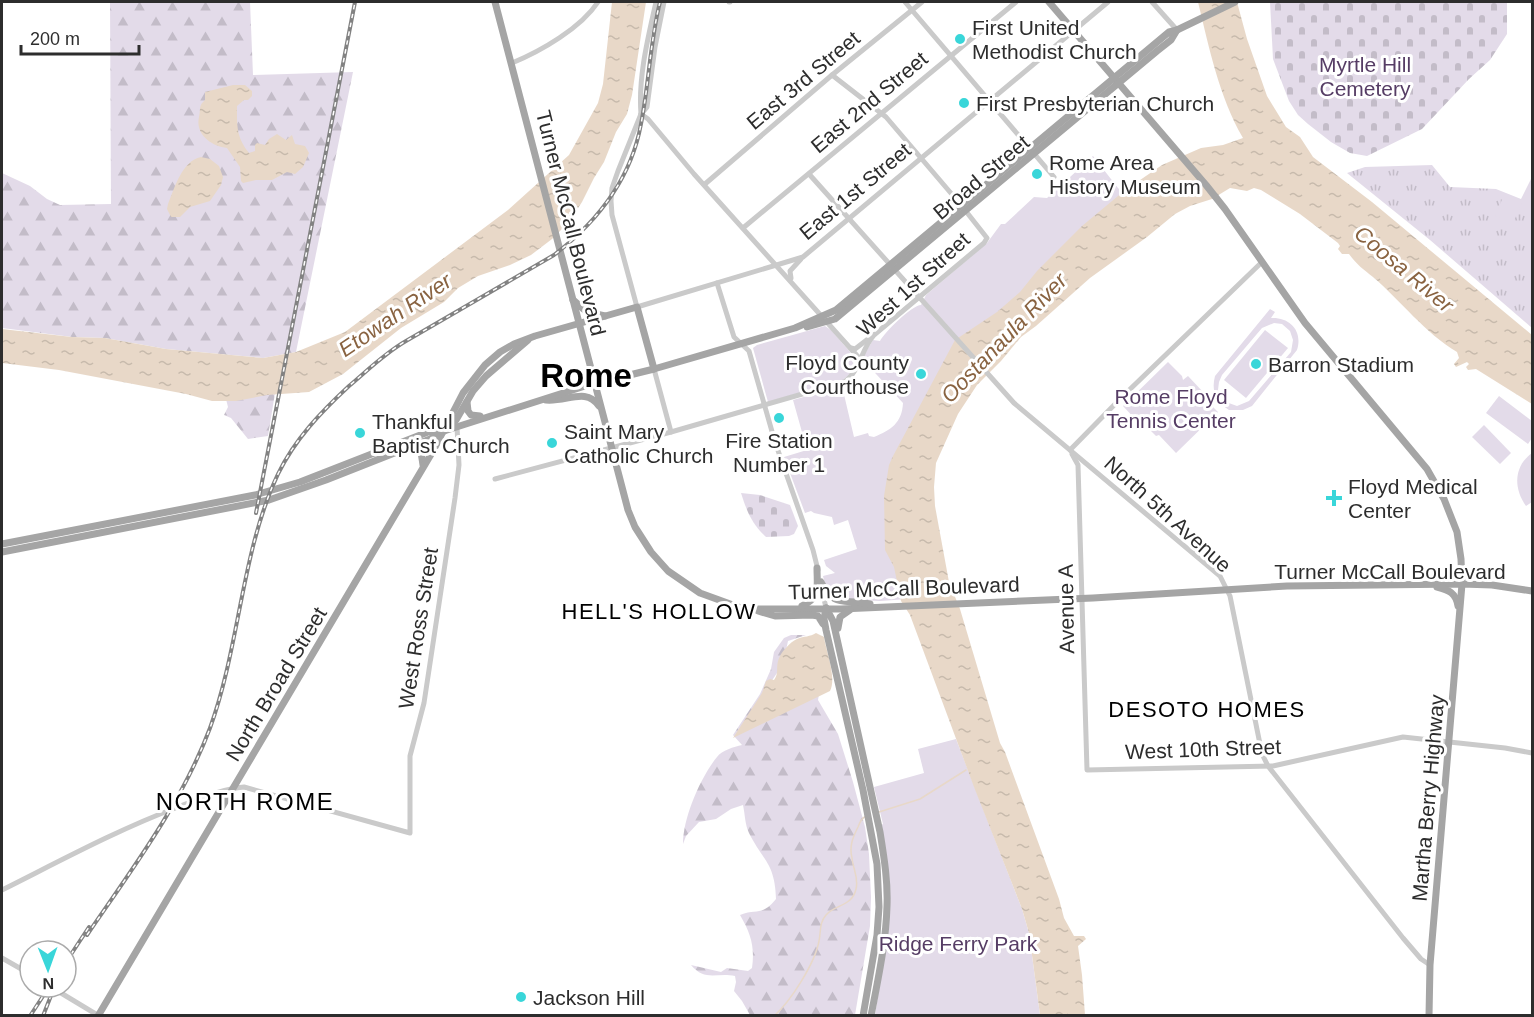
<svg xmlns="http://www.w3.org/2000/svg" width="1534" height="1017" viewBox="0 0 1534 1017" font-family="Arial,sans-serif">
  <style>
    .grass { fill: url(#grass-tufts) }
    .forest { fill: url(#forest-firs) }
    .cemetery { fill: url(#cemetery-stones) }
    .park { fill: #e3dbe9; fill-rule: evenodd }
    .water { fill: url(#water-ripples) }
    .lines { fill: none; stroke-linecap: round; stroke-linejoin: round }
    .stream { stroke: #e8d8c8; stroke-width: 1.5 }
    .minor { stroke: #cacaca; stroke-width: 5 }
    .major { stroke: #a5a5a5; stroke-width: 7 }
    .rail-casing { stroke: #828282; stroke-width: 4 }
    .rail { stroke: #fff; stroke-width: 1.5; stroke-dasharray: 4.5; stroke-linecap: butt }
    .poi-dot { fill: #39d6d9; stroke: #fff; stroke-width: 2 }
    .labels { text-anchor: middle; dominant-baseline: central; stroke-width: 6; stroke-linejoin: round; paint-order: stroke }
    .poi-label { font-size: 21px; fill: #2d2d2d; stroke: #fff; text-anchor: start }
    .park-label { font-size: 21px; fill: #563d65; stroke: #fff }
    .street-label { font-size: 21px; fill: #2d2d2d; stroke: #fff }
    .water-label { font-size: 22px; font-style: italic; fill: #896341; stroke: #fff }
    .neighbourhood-label { font-size: 22px; letter-spacing: 1.5px; fill: #000; stroke: #fff }
    .quarter-label { font-size: 24px; letter-spacing: 1.5px; fill: #000; stroke: #fff }
    .town-label { font-size: 33px; font-weight: bold; fill: #000; stroke: #fff }
  </style>
  <defs>
    <pattern id="grass-tufts" width="24" height="20" patternUnits="userSpaceOnUse" patternTransform="scale(1.5)"><rect width="24" height="20" fill="#e3dbe9"/><path d="M3 7l-1-3M5 7V3M7 7l1-3M15 17l-1-3M17 17v-4M19 17l1-3" fill="none" stroke="#c3bcc8"/></pattern>
    <pattern id="forest-firs" width="22" height="20" patternUnits="userSpaceOnUse" patternTransform="scale(1.5)"><rect width="22" height="20" fill="#e3dbe9"/><path d="M5 1l3.5 6h-7zM16 11l3.5 6h-7z" fill="#c3bcc8"/></pattern>
    <pattern id="cemetery-stones" width="16" height="16" patternUnits="userSpaceOnUse" patternTransform="scale(1.5)"><rect width="16" height="16" fill="#e3dbe9"/><path d="M2 7V4a2 2 0 0 1 4 0v3zM10 15v-3a2 2 0 0 1 4 0v3z" fill="#c3bcc8"/></pattern>
    <pattern id="water-ripples" width="26" height="14" patternUnits="userSpaceOnUse" patternTransform="scale(1.5)"><rect width="26" height="14" fill="#e8d8c8"/><path d="M2 4q2-2 4 0t4 0M15 11q2-2 4 0t4 0" fill="none" stroke="#c7baac"/></pattern>
  </defs>
  <rect width="100%" height="100%" fill="#fff"/>
  <path class="grass" d="M1432,165L1450,187L1496,189L1521,199L1532,177V328L1430,240L1347,173L1365,167Z"/>
  <g class="forest">
    <path d="M110,2H250L253,75L353,72L296,352L263,358L166,349L105,338L72,337L2,328V173L30,186L47,199L60,205L111,204Z"/>
    <path d="M275,393L268,436L248,439L231,418L224,415L228,407L226,399Z"/>
    <path d="M791,635H806L788,641L783,664L771,682L820,689L818,700L838,734L853,782L865,827L869,854L871,897L870,926L855,1015H750L742,1001L734,991L736,982L735,976C717,972 705,982 691,965L721,972L727,968L748,971L752,968C755,947 751,934 740,915C758,908 761,917 776,899C775,863 763,861 749,833C745,825 745,814 743,805L731,809L716,819L699,822L686,836L683,844C683,818 700,778 717,757C722,750 734,747 742,745L733,735L760,694L771,669L774,652L784,638Z"/>
  </g>
  <g class="cemetery">
    <path d="M1270,2H1507V34L1490,60L1469,79L1422,129L1367,156L1350,153L1331,142L1308,124L1298,115L1289,101L1273,59Z"/>
    <path d="M741,493L760,495L790,505L798,526L794,534L789,536L766,537C752,524 747,512 741,493Z"/>
  </g>
  <g class="park">
    <path d="M1093,156L1118,188L1139,210L944,395L899,495L922,598L880,601L837,599L826,589L823,576L835,573L826,566L824,560L857,549L848,520L834,525L832,517L814,513L811,511L805,513L784,457L807,450L793,400L842,386L854,437L868,433L869,436L874,437C891,430 902,423 903,403L863,360V357L873,340L880,341C884,333 912,305 921,305L926,295L987,243L1001,224H1005L1034,197L1047,198Z"/>
    <path d="M1504,195L1522,203L1513,223L1495,216Z"/>
    <path d="M1270,309L1275,312L1271,318C1290,317 1303,331 1297,350L1252,406L1243,410H1229C1216,402 1211,391 1215,376ZM1274,323L1282,324L1290,331L1293,340L1291,352L1249,401L1237,406L1226,402L1218,390L1219,382L1222,375L1262,328Z"/>
    <path d="M825,326L831,330L857,360L853,371L843,380L768,402L753,348L757,345Z"/>
    <path d="M1265,330L1288,348L1246,398L1224,380Z"/>
    <path d="M1168,362L1182,376L1183,380L1188,376L1203,392L1200,396L1203,397L1218,412L1176,453L1159,435L1156,436L1140,420L1137,421L1123,406Z"/>
    <path d="M1499,396L1532,421V438L1528,444L1486,413Z"/>
    <path d="M1484,425L1511,453L1500,464L1472,437Z"/>
    <path d="M1532,453V502L1526,506C1513,488 1514,466 1532,453Z"/>
    <path d="M956,739L1022,909L1029,933L1040,1015H875L886,944L881,825L883,824L874,787L924,773L918,749Z"/>
  </g>
  <g class="water">
    <path d="M612,2H646L632,95L627,114L616,132L604,162L594,178L582,202L569,222L552,239L531,255L510,265L478,276L458,288L444,302L401,328L343,374L309,392L267,395L236,401H212L186,394L59,370L2,363V329L72,337L105,338L166,349L263,358L296,352L345,332L508,210L569,155L598,103L603,84Z"/>
    <path d="M1198,2H1237L1247,39L1267,96L1286,127L1300,137L1313,157L1372,202L1532,335V404L1476,369L1468,370L1466,367L1469,364L1467,362L1456,367L1454,364L1459,358L1457,352C1425,333 1401,301 1373,277C1364,270 1356,264 1349,254H1342L1338,249L1340,246L1338,243L1300,214L1261,190L1254,188L1247,191L1230,188L1212,199L1190,206L1175,214L1147,237L1090,278L1036,326L1021,337L1001,361L977,385L958,414L936,463L934,487L935,506L949,582L960,609L1000,743L1005,752L1059,899L1064,918L1074,936H1084L1086,939L1078,946L1082,975L1085,1015H1040L1029,933L1022,909L974,787L910,615L901,601L894,567L885,550L884,496L889,465L893,456L955,340L997,312L1020,292L1037,271L1082,226L1124,191L1162,165L1201,148L1223,145L1243,138C1219,97 1209,47 1198,2Z"/>
    <path d="M233,85H245L252,91V96L248,100H244L237,106C237,126 236,137 249,153L255,151V145L257,143L265,145L269,139L277,134L286,140L292,135L295,144L305,146L309,153L303,167L295,174L287,172L272,180H256L243,183L241,181L240,167L227,148C211,146 195,134 199,117C201,109 198,106 205,100V92Z"/>
    <path d="M201,157L210,159L219,166L223,177L221,185L210,201L190,207L180,217H171L167,209L168,204C175,187 182,161 201,157Z"/>
    <path d="M816,633L824,637C826,651 837,678 830,691L733,738L762,693L766,681L770,679L774,680C779,673 776,669 778,661C780,653 790,642 797,639C804,636 810,637 816,633Z"/>
  </g>
  <g class="lines">
    <g class="stream">
      <path d="M879,812L920,799L966,770"/>
      <path d="M774,1016C791,1001 815,963 819,941C821,932 819,923 826,915C835,904 852,907 856,889C859,878 853,869 852,858C849,846 853,837 858,827C860,822 861,819 866,816"/>
    </g>
    <g class="minor">
      <path d="M664,2L655,47L647,107L641,114L618,171L612,188L611,201L612,215L637,307L803,257L1108,2"/>
      <path d="M729,2H730"/>
      <path d="M905,2L1054,177"/>
      <path d="M1152,2L1177,30"/>
      <path d="M512,63C541,51 581,28 598,2"/>
      <path d="M641,114L648,119L694,174L860,359"/>
      <path d="M641,114C638,77 648,38 656,2"/>
      <path d="M809,174L1014,403L1220,576L1230,596L1262,754L1268,766L1403,938L1421,959L1430,965"/>
      <path d="M705,184L832,75L922,2"/>
      <path d="M743,228L1016,2"/>
      <path d="M791,278L790,271L801,259"/>
      <path d="M717,283L734,337L749,351L775,442L813,550L818,570"/>
      <path d="M851,348L855,349L868,339"/>
      <path d="M654,369L671,432"/>
      <path d="M1070,450L1123,396L1262,262"/>
      <path d="M1072,454L1078,465L1087,770L1273,766L1403,737L1505,748L1532,753"/>
      <path d="M495,479L671,432L844,382C860,372 861,349 874,335L984,243L987,238L961,205L886,117L832,75"/>
      <path d="M821,585L826,608"/>
      <path d="M2,890C60,861 117,830 178,807C200,799 220,789 244,787L410,833V756L424,703L455,498L459,465L457,427"/>
      <path d="M2,958L30,974"/>
      <path d="M51,987L99,1016"/>
    </g>
    <g class="major">
      <path d="M495,2L628,510L635,527L651,552L668,571L700,593L744,609H841L1093,598L1287,586L1462,584L1492,585L1532,591"/>
      <path d="M1049,2L1206,185L1225,209L1305,323L1427,469L1444,499L1457,532L1461,559L1462,584L1430,965L1429,1016"/>
      <path d="M573,300L587,312L605,316"/>
      <path d="M807,327L835,319L1157,51L1171,40L1177,30"/>
      <path d="M546,400C567,402 586,387 599,406"/>
      <path d="M467,402L468,411L471,415L480,416"/>
      <path d="M410,449H415L421,452L423,465"/>
      <path d="M2,544L255,495L300,482L428,432L444,431L585,386L654,369L795,328L836,310L1169,32L1177,30L1235,2"/>
      <path d="M2,552L269,500L326,480L430,439L444,431L456,420L473,391L486,376L528,340"/>
      <path d="M821,582C835,609 843,598 870,604"/>
      <path d="M1437,587C1449,590 1456,593 1458,606"/>
      <path d="M802,606C821,597 817,587 817,568"/>
      <path d="M826,608L833,621L880,832C884,857 888,881 887,906C886,943 878,979 871,1016"/>
      <path d="M826,608L824,619L826,630L863,790L877,864L879,907L877,935L863,1016"/>
      <path d="M758,611L775,616L812,615L818,616L823,624"/>
      <path d="M838,628L840,617L850,610"/>
      <path d="M98,1016L433,451L463,393L485,365L500,352L514,344L535,336L637,307L654,369"/>
    </g>
    <g class="rail-casing">
      <g id="rail">
        <path d="M256,513L355,2"/>
        <path d="M87,935C132,869 182,803 210,728C240,646 241,552 278,474C295,439 321,412 349,386C368,370 385,353 406,341L554,255C597,222 631,179 641,124C649,83 650,42 660,2"/>
        <path d="M66,962L89,927"/>
        <path d="M30,1016L49,987"/>
        <path d="M43,1016L52,993"/>
      </g>
    </g>
    <use href="#rail" class="rail"/>
  </g>
  <g class="poi-dot">
    <circle cx="960" cy="39" r="6"/>
    <circle cx="964" cy="103" r="6"/>
    <circle cx="1037" cy="174" r="6"/>
    <circle cx="1256" cy="364" r="6"/>
    <circle cx="921" cy="374" r="6"/>
    <circle cx="779" cy="418" r="6"/>
    <circle cx="360" cy="433" r="6"/>
    <circle cx="552" cy="443" r="6"/>
    <path d="M1331 489h6v6h6v6h-6v6h-6v-6h-6v-6h6z"/>
    <circle cx="521" cy="997" r="6"/>
  </g>
  <g class="labels">
    <g class="poi-label">
      <text x="972" y="27">First United<tspan x="972" dy="24">Methodist Church</tspan></text>
      <text x="976" y="103">First Presbyterian Church</text>
      <text x="1049" y="162">Rome Area<tspan x="1049" dy="24">History Museum</tspan></text>
      <text x="909" y="362" text-anchor="end">Floyd County<tspan x="909" dy="24">Courthouse</tspan></text>
      <text x="1268" y="364">Barron Stadium</text>
      <text x="372" y="421">Thankful<tspan x="372" dy="24">Baptist Church</tspan></text>
      <text x="564" y="431">Saint Mary<tspan x="564" dy="24">Catholic Church</tspan></text>
      <text x="779" y="440" text-anchor="middle">Fire Station<tspan x="779" dy="24">Number 1</tspan></text>
      <text x="1348" y="486">Floyd Medical<tspan x="1348" dy="24">Center</tspan></text>
      <text x="533" y="997">Jackson Hill</text>
    </g>
    <g class="park-label">
      <text x="1365" y="64">Myrtle Hill<tspan x="1365" dy="24">Cemetery</tspan></text>
      <text x="1171" y="396">Rome Floyd<tspan x="1171" dy="24">Tennis Center</tspan></text>
      <text x="958" y="943">Ridge Ferry Park</text>
    </g>
    <g class="street-label">
      <text transform="translate(803 80) rotate(-40)">East 3rd Street</text>
      <text transform="translate(869 102) rotate(-40)">East 2nd Street</text>
      <text transform="translate(981 177) rotate(-40)">Broad Street</text>
      <text transform="translate(855 191) rotate(-40)">East 1st Street</text>
      <text transform="translate(571 223) rotate(76)">Turner McCall Boulevard</text>
      <text transform="translate(913 284) rotate(-42)">West 1st Street</text>
      <text transform="translate(1168 514) rotate(42)">North 5th Avenue</text>
      <text x="1390" y="571">Turner McCall Boulevard</text>
      <text transform="translate(904 588) rotate(-2)">Turner McCall Boulevard</text>
      <text transform="translate(1066 609) rotate(-91)">Avenue A</text>
      <text transform="translate(418 628) rotate(-81)">West Ross Street</text>
      <text transform="translate(276 684) rotate(-59)">North Broad Street</text>
      <text transform="translate(1203 749) rotate(-2)">West 10th Street</text>
      <text transform="translate(1428 798) rotate(-85)">Martha Berry Highway</text>
    </g>
    <g class="water-label">
      <text transform="translate(1404 269) rotate(40)">Coosa River</text>
      <text transform="translate(395 315) rotate(-34)">Etowah River</text>
      <text transform="translate(1004 338) rotate(-46)">Oostanaula River</text>
    </g>
    <g class="neighbourhood-label">
      <text x="659" y="611">HELL'S HOLLOW</text>
      <text x="1207" y="709">DESOTO HOMES</text>
    </g>
    <g class="quarter-label">
      <text x="245" y="801">NORTH ROME</text>
    </g>
    <g class="town-label">
      <text x="586" y="375">Rome</text>
    </g>
  </g>
  <rect width="1534" height="1017" fill="none" stroke="#2d2d2d" stroke-width="6"/>
  <g transform="translate(48 969) rotate(179)"><circle r="28" fill="#ffffff" stroke="#ababab" stroke-width="1.5"/>
  <path d="M0-4.5L10 22L0 15L-10 22Z" fill="#39d6d9"/>
  <text y="-9" font-size="16" font-weight="bold" text-anchor="middle" fill="#2d2d2d">N</text>
  </g>
  <path d="M21 45v9h118v-9" fill="none" stroke="#2d2d2d" stroke-width="3"/>
  <text x="30" y="45" font-size="18" fill="#2d2d2d" stroke="#ffffff" stroke-width="4.5" paint-order="stroke">200 m</text>
</svg>
